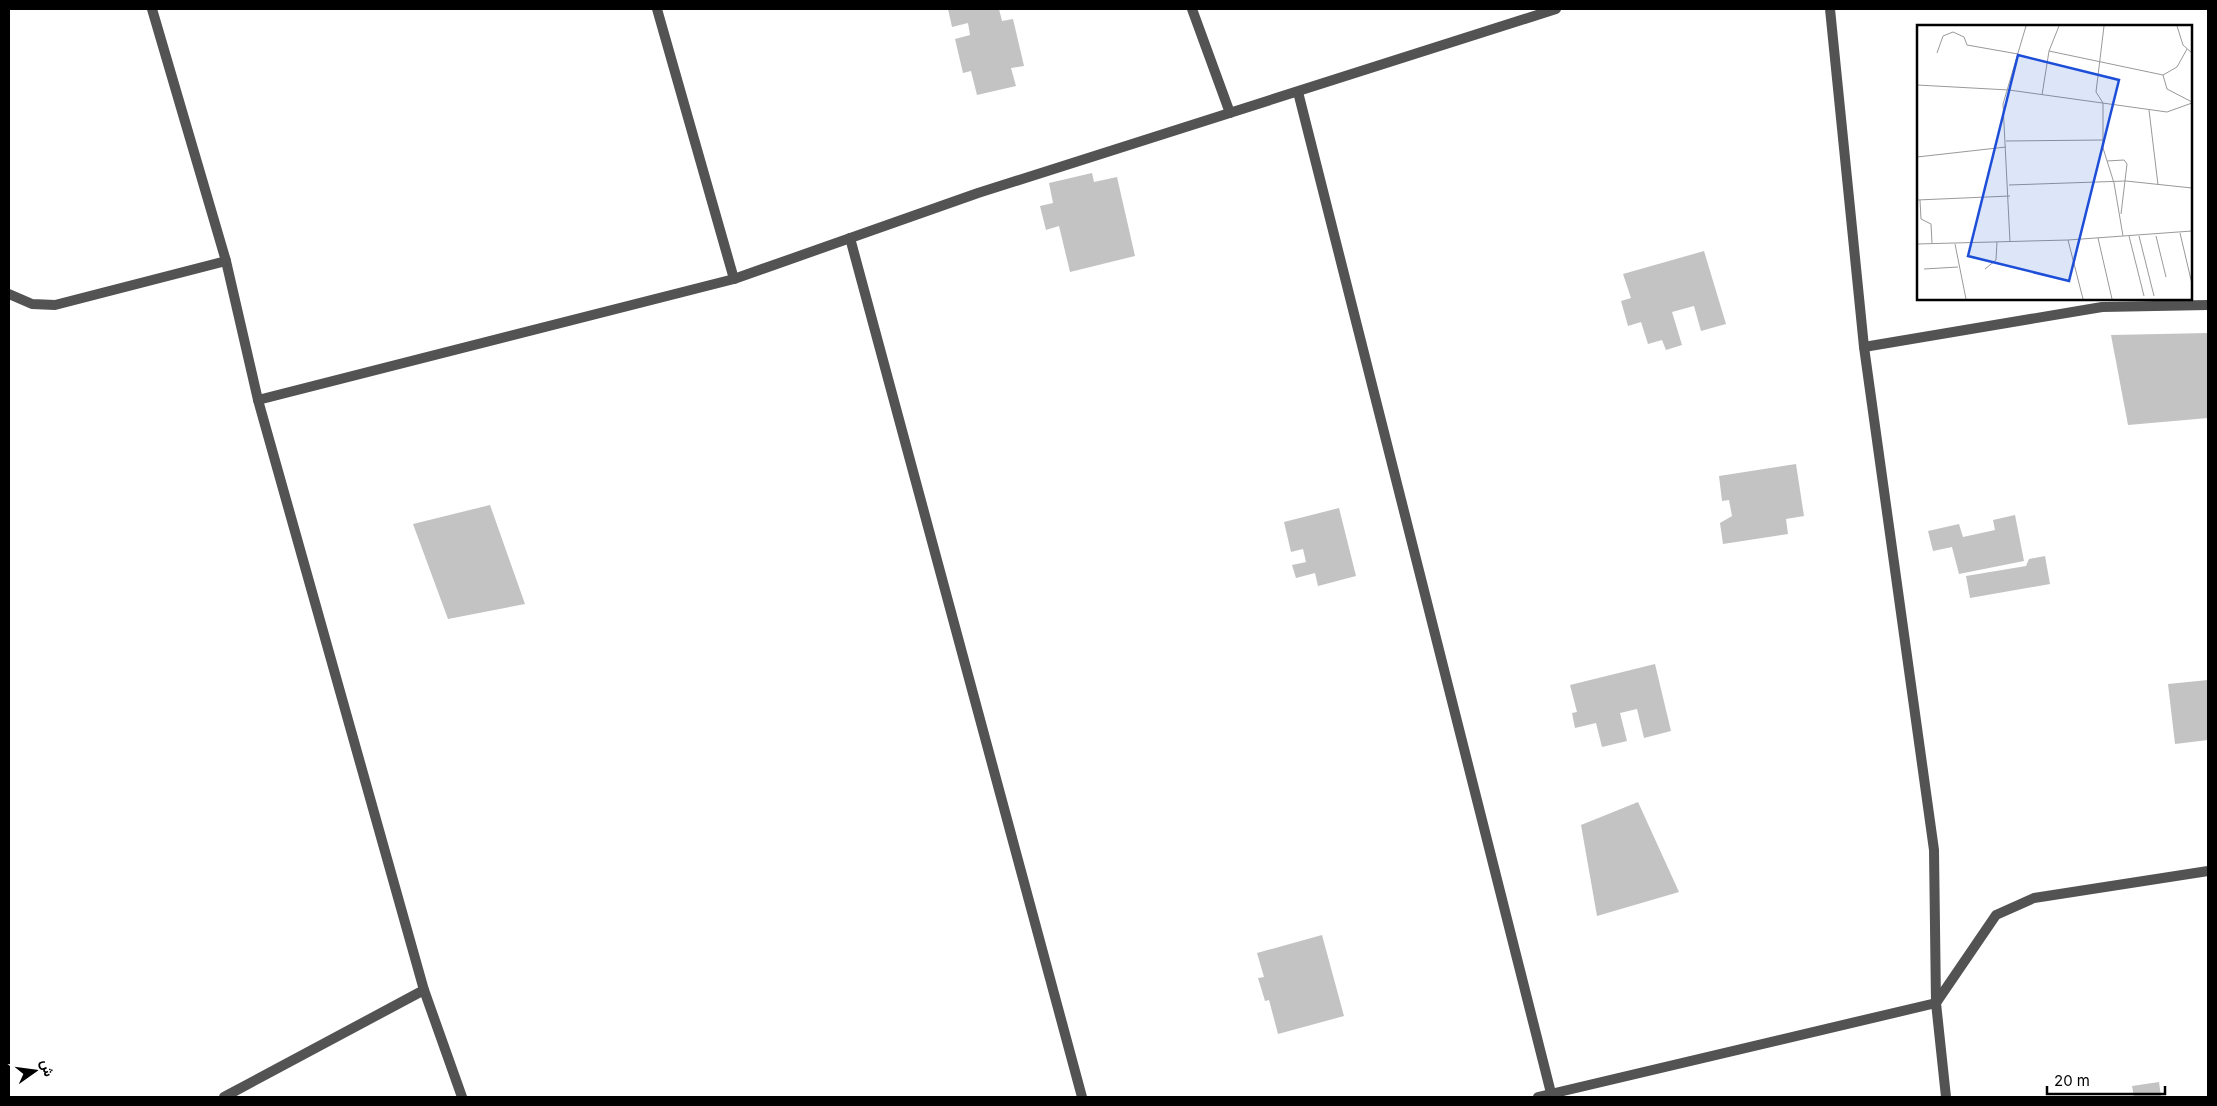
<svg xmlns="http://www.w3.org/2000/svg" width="2217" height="1106" viewBox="0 0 2217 1106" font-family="Inter,Vazirmatn,sans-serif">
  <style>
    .building { fill: #c3c3c3 }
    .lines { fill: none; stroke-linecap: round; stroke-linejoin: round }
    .minor { stroke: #535353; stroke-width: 10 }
    .inset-road { fill: none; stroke: #999; stroke-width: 1 }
    .view { fill: #1d4ed8; fill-opacity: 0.15; stroke: #1d4ed8; stroke-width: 2.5 }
    .inset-edge { fill: none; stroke: #000; stroke-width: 2.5 }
  </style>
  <rect width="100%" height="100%" fill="#fff"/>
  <g class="building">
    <path d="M948,9H999L1002,21L1013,19L1024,66L1011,68L1016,86L977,95L971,71L963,73L955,39L970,35L968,23L952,27Z"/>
    <path d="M1092,173L1094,182L1117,177L1135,256L1070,272L1059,226L1046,230L1040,206L1053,203L1049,183Z"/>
    <path d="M1704,251L1726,324L1701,331L1694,306L1672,312L1682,345L1666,350L1662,340L1648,344L1641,322L1628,326L1621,301L1631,298L1623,274Z"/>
    <path d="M2208,333V418L2128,425L2111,335Z"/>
    <path d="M1796,464L1804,516L1786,519L1788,534L1723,544L1720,523L1732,516L1729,500L1722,501L1719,476Z"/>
    <path d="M490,505L525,604L448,619L413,524Z"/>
    <path d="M1339,508L1356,576L1318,586L1315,573L1296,578L1292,565L1306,562L1303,549L1291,552L1284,522Z"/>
    <path d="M2015,515L2024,561L1959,574L1952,547L1933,551L1928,531L1959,524L1963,537L1995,530L1993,520Z"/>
    <path d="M2045,556L2050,584L1970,598L1966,576L2026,566L2029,559Z"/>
    <path d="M1655,664L1671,731L1644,738L1637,709L1620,713L1627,741L1602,747L1596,723L1575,728L1572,713L1577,712L1570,685Z"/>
    <path d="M2208,680V740L2175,744L2168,684Z"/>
    <path d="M1638,802L1679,892L1597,916L1581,825Z"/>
    <path d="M1322,935L1344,1016L1278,1034L1269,1000L1265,1001L1258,978L1264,977L1257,953Z"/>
    <path d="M2159,1082L2161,1097H2134L2132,1086Z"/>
  </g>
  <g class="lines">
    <g class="minor">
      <path d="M152,9L226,261L258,400L424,990L462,1097"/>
      <path d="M657,9L734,279"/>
      <path d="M1192,9L1230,113"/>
      <path d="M1830,9L1864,347L1934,850L1936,1003L1946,1097"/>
      <path d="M1298,92L1551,1093"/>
      <path d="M850,238L1082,1097"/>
      <path d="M9,294L32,304L55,305L226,261"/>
      <path d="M1864,347L2102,307L2208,305"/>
      <path d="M258,400L734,279L978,193L1556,9"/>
      <path d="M224,1097L424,990"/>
      <path d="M1538,1097L1936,1003L1996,915L2034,898L2208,871"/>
    </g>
  </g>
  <g transform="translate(1917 25)">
    <rect width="275" height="275" fill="#fff"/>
    <path class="inset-road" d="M187,1L179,67L186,78V123L197,158L206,211M260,1L266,20L275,28M132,26L246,50L260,42L270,24M20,28L26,11L36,7L47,12L50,20L101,29M246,50L250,64L275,77M0,60L92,65L250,87L275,78M125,70L132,26L142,1M232,85L241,160M89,116L186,115M0,132L89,122M190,136L207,135L210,139L204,189M92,160L209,156L275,163M0,175L93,171M3,175L4,194L14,199L15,218M263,208L275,259M212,211L227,271M222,211L237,271M239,211L249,252M181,213L195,274M151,215L166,274M93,217L86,79L109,1M0,219L151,215L275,206M38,219L49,274M7,244L41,242M68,244L79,235L80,217"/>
    <path class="view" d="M101,30L202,55L152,256L51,231Z"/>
    <rect width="275" height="275" class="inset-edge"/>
  </g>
  <rect width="2217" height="1106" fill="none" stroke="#000000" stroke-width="20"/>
  <g transform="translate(35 1071) rotate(76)" stroke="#ffffff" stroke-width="4" paint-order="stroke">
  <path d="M0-4L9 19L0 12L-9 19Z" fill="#000000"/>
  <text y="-8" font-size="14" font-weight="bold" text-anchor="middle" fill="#000000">ش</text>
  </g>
  <path d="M2047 1086v8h118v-8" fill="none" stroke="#000000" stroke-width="2.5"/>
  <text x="2054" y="1086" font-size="15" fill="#000000" stroke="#ffffff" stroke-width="4" paint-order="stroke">20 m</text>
</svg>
